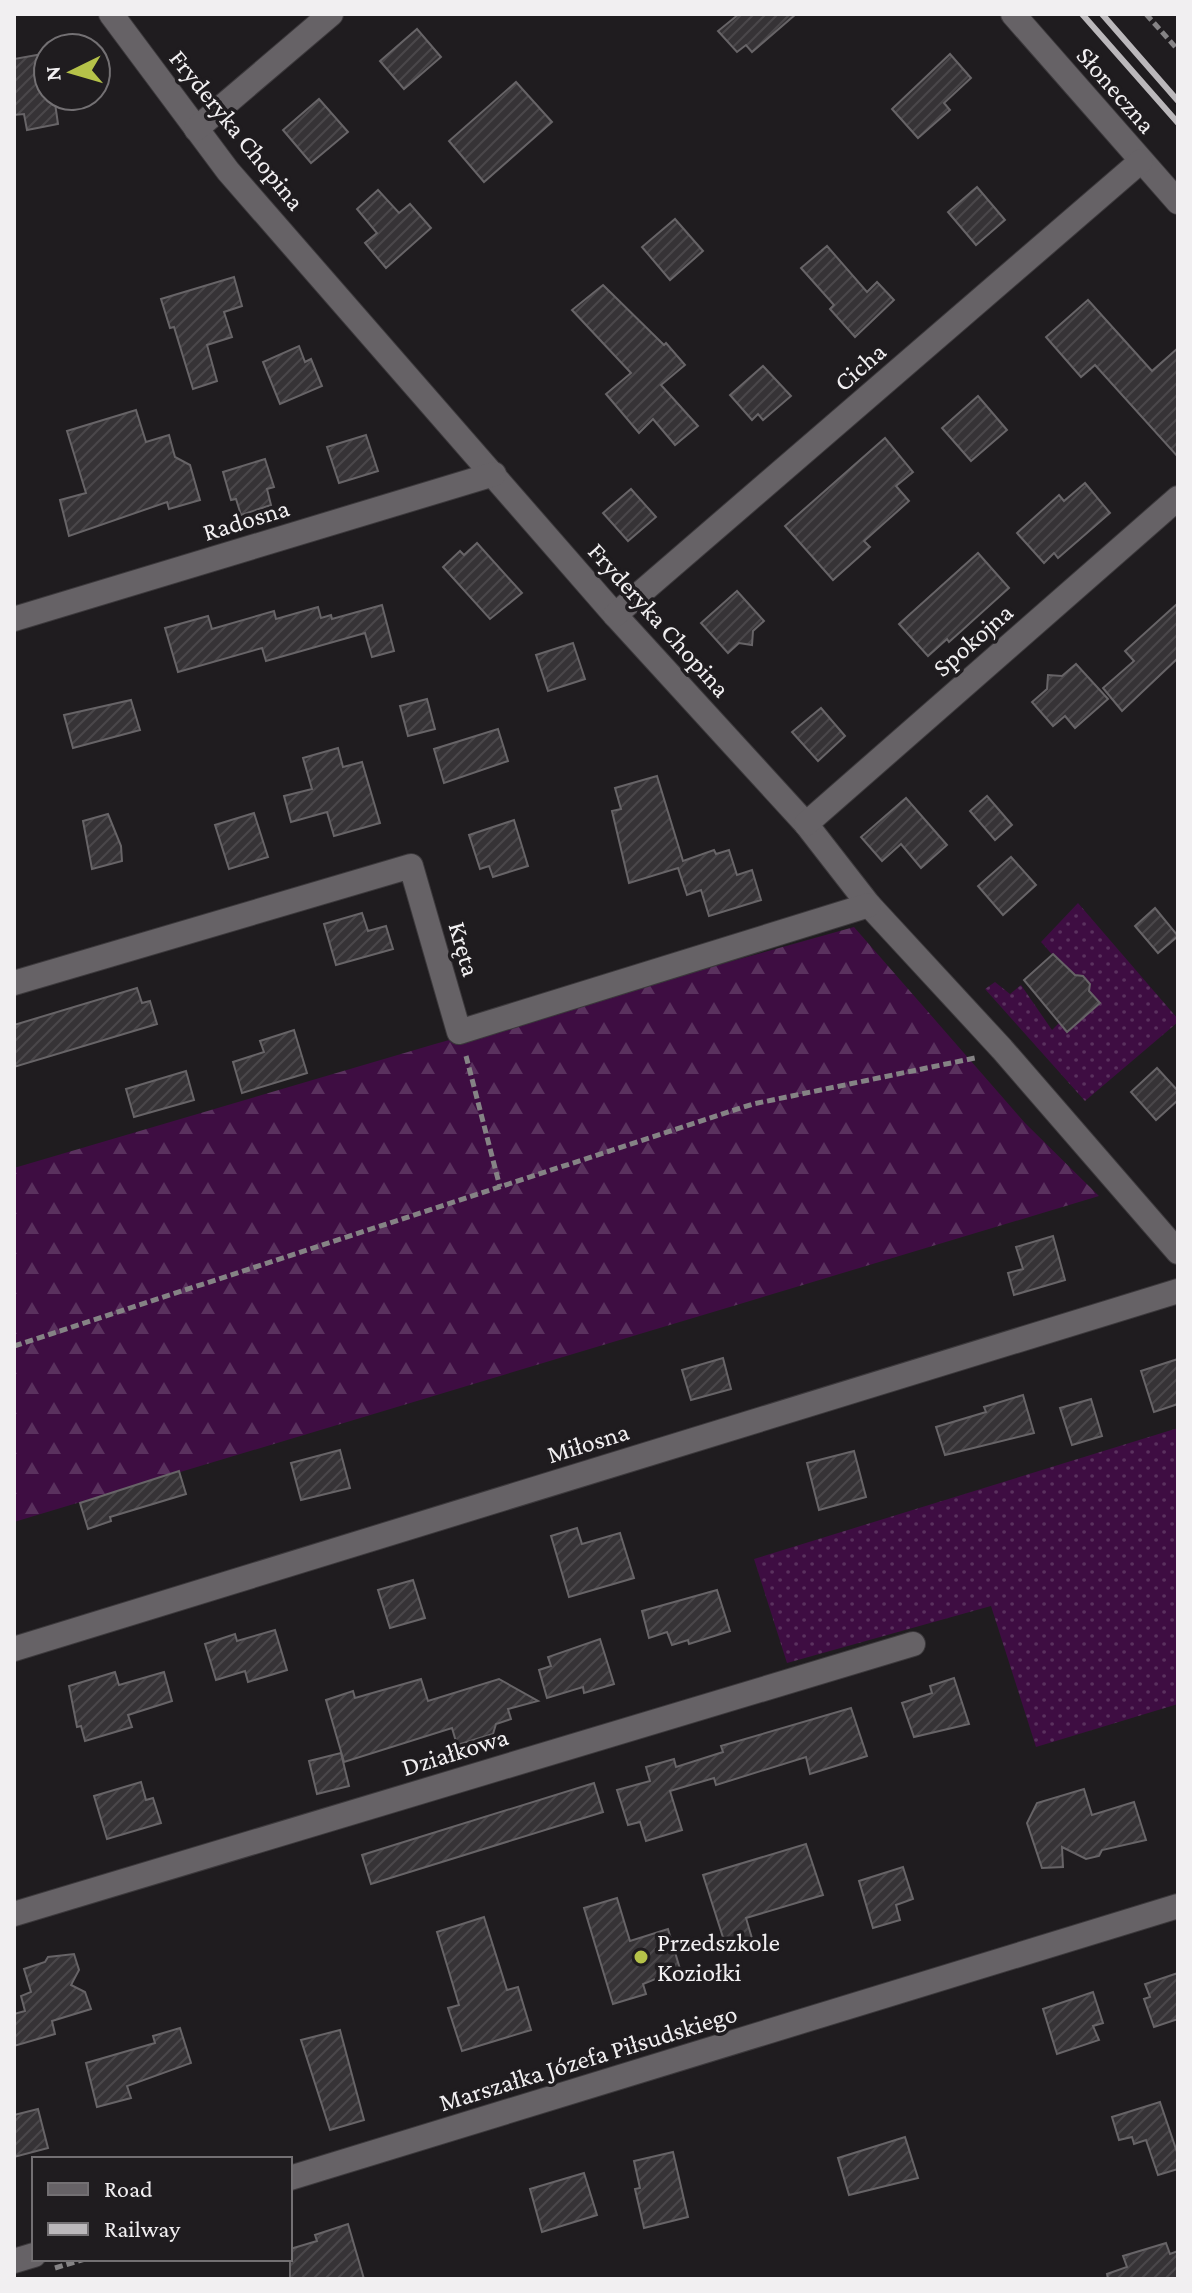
<svg xmlns="http://www.w3.org/2000/svg" width="1192" height="2293" viewBox="0 0 1192 2293" font-family="'Crimson Pro',serif">
  <style>
    .grass { fill: url(#grass-dots) }
    .forest { fill: url(#forest-firs) }
    .building { fill: url(#building-hatch); stroke: #676467; stroke-width: 2 }
    .lines { fill: none; stroke-linecap: round; stroke-linejoin: round }
    .street-casing { stroke: #3c393c; stroke-width: 26 }
    .path { stroke: #858385; stroke-width: 5; stroke-dasharray: 8 4; stroke-linecap: butt }
    .street { stroke: #666266; stroke-width: 24 }
    .rail { stroke: #bbb8bb; stroke-width: 6 }
    .poi-dot { fill: #b5c249; stroke: #1f1c1f; stroke-width: 3 }
    .labels { text-anchor: middle; dominant-baseline: central; stroke-width: 7; stroke-linejoin: round; paint-order: stroke }
    .street-label { font-size: 26px; fill: #f1eff1; stroke: #1f1c1f }
    .poi-label { font-size: 26px; fill: #f1eff1; stroke: #1f1c1f; text-anchor: start }
  </style>
  <defs>
    <pattern id="grass-dots" width="8" height="8" patternUnits="userSpaceOnUse" patternTransform="scale(2)"><rect width="8" height="8" fill="#3e0d42"/><path d="M2 2h.1M6 6h.1" fill="none" stroke="#5a315e" stroke-width="1.8" stroke-linecap="round"/></pattern>
    <pattern id="forest-firs" width="22" height="20" patternUnits="userSpaceOnUse" patternTransform="scale(2)"><rect width="22" height="20" fill="#3e0d42"/><path d="M5 1l3.5 6h-7zM16 11l3.5 6h-7z" fill="#5a315e"/></pattern>
    <pattern id="building-hatch" width="6" height="6" patternUnits="userSpaceOnUse" patternTransform="scale(2)"><rect width="6" height="6" fill="#363336"/><path d="M-1 1l2-2M0 6l6-6M5 7l2-2" fill="none" stroke="#4a474a"/></pattern>
  </defs>
  <rect width="100%" height="100%" fill="#1f1c1f"/>
  <g class="grass">
    <path d="M1078,903L1178,1019V1022L1085,1101L985,989L995,982L1010,994L1021,985L1052,1030L1059,1023L1067,1031L1090,984L1083,976C1068,975 1052,954 1041,942Z"/>
    <path d="M1178,1428V1704L1036,1747L991,1606L787,1663L754,1559Z"/>
  </g>
  <path class="forest" d="M854,927L1025,1123L1099,1196L14,1522V1168L435,1044Z"/>
  <g class="building">
    <path d="M739,14H796L752,52L746,45L737,52L718,31Z"/>
    <path d="M417,29L441,57L404,89L380,61Z"/>
    <path d="M48,53V96H54L58,124L27,130L24,114L14,115V59Z"/>
    <path d="M950,54L971,78L944,103L950,110L918,138L892,109Z"/>
    <path d="M516,82L552,122L484,182L449,141Z"/>
    <path d="M319,99L348,132L311,163L283,130Z"/>
    <path d="M977,187L1005,220L976,245L948,212Z"/>
    <path d="M378,190L399,213L410,204L431,228L386,268L365,243L377,233L357,209Z"/>
    <path d="M675,219L703,251L670,280L642,247Z"/>
    <path d="M827,246L867,292L877,282L894,300L855,337L830,309L834,305L801,268Z"/>
    <path d="M234,277L242,306L224,312L232,337L207,345L217,381L193,389L174,327L170,328L161,299Z"/>
    <path d="M603,285L664,345L666,343L685,365L661,385L698,426L675,445L653,419L639,433L606,394L631,373L572,310Z"/>
    <path d="M1088,300L1152,371L1178,348V457L1095,365L1081,377L1046,337Z"/>
    <path d="M299,346L305,362L311,359L322,386L280,404L263,362Z"/>
    <path d="M763,366L791,396L763,420L758,414L752,420L730,395Z"/>
    <path d="M978,396L1007,430L971,461L942,428Z"/>
    <path d="M136,410L146,442L169,435L175,457L190,465L200,500L169,509L167,502L69,536L60,500L86,493L67,431Z"/>
    <path d="M366,435L378,471L339,483L327,447Z"/>
    <path d="M885,438L913,472L896,486L909,501L864,541L870,547L833,580L785,526Z"/>
    <path d="M265,459L274,487L267,489L271,505L241,515L236,499L231,500L223,472Z"/>
    <path d="M1085,483L1110,513L1058,558L1054,553L1044,563L1017,533L1059,495L1064,501Z"/>
    <path d="M631,489L656,517L628,541L603,513Z"/>
    <path d="M477,543L522,593L490,619L443,567L460,551L464,555Z"/>
    <path d="M978,553L1009,588L949,642L947,639L928,656L899,624Z"/>
    <path d="M737,591L764,621L753,631L752,645L739,643L728,653L701,623Z"/>
    <path d="M1178,603V658L1122,711L1103,688L1134,661L1125,651Z"/>
    <path d="M382,605L394,651L372,657L365,633L266,661L262,648L178,672L165,628L208,616L212,629L274,611L276,619L318,607L321,618L331,615L332,619Z"/>
    <path d="M573,643L585,679L548,691L536,655Z"/>
    <path d="M1076,664L1108,699L1075,728L1065,716L1053,726L1032,702L1047,689L1048,675L1062,676Z"/>
    <path d="M427,699L435,729L408,736L400,706Z"/>
    <path d="M131,700L140,730L73,748L64,715Z"/>
    <path d="M821,708L845,736L818,761L792,732Z"/>
    <path d="M498,729L508,761L444,783L434,749Z"/>
    <path d="M338,748L343,767L362,762L380,823L334,836L327,812L291,822L284,796L312,789L303,758Z"/>
    <path d="M657,776L683,861L714,850L716,854L729,850L737,875L752,870L761,900L709,916L701,890L687,895L678,868L629,883L612,811L621,809L615,788Z"/>
    <path d="M987,796L1012,825L995,840L970,811Z"/>
    <path d="M906,798L947,845L921,868L901,844L882,861L861,837Z"/>
    <path d="M254,813L268,857L229,869L215,825Z"/>
    <path d="M108,814L121,846L122,861L92,869L83,821Z"/>
    <path d="M514,820L528,866L493,877L489,866L480,869L469,835Z"/>
    <path d="M1011,857L1036,885L1003,915L978,886Z"/>
    <path d="M1155,908L1178,936L1158,953L1135,926Z"/>
    <path d="M362,913L368,931L386,926L393,949L336,965L324,924Z"/>
    <path d="M1053,954L1075,975L1083,976L1090,984L1089,991L1100,1003L1067,1032L1024,980Z"/>
    <path d="M137,988L142,1003L150,1001L157,1024L14,1067V1025Z"/>
    <path d="M294,1030L307,1073L242,1093L233,1062L264,1052L260,1041Z"/>
    <path d="M1157,1068L1178,1091V1100L1156,1120L1131,1092Z"/>
    <path d="M186,1071L194,1100L134,1117L126,1089Z"/>
    <path d="M1053,1236L1065,1280L1014,1295L1008,1273L1023,1269L1016,1247Z"/>
    <path d="M723,1358L731,1389L691,1400L682,1370Z"/>
    <path d="M1178,1359V1404L1154,1412L1141,1371Z"/>
    <path d="M1023,1395L1034,1433L945,1455L936,1427L986,1412L984,1407Z"/>
    <path d="M1091,1399L1102,1436L1072,1445L1060,1408Z"/>
    <path d="M340,1450L350,1488L301,1500L291,1463Z"/>
    <path d="M854,1451L866,1497L819,1510L807,1463Z"/>
    <path d="M179,1471L186,1494L110,1517L111,1521L88,1529L80,1503Z"/>
    <path d="M577,1528L582,1544L620,1533L634,1578L569,1597L551,1536Z"/>
    <path d="M413,1580L425,1618L390,1628L378,1590Z"/>
    <path d="M717,1590L730,1631L689,1644L688,1640L672,1645L667,1632L649,1638L642,1611Z"/>
    <path d="M275,1630L287,1670L248,1682L245,1671L216,1680L205,1644L235,1634L237,1641Z"/>
    <path d="M600,1639L614,1684L584,1693L583,1687L547,1698L539,1670L551,1666L548,1657Z"/>
    <path d="M115,1672L119,1685L164,1672L172,1701L128,1715L132,1727L85,1741L81,1726L77,1727L69,1686Z"/>
    <path d="M954,1678L969,1724L914,1737L902,1703L932,1693L930,1686Z"/>
    <path d="M421,1679L428,1701L499,1679L538,1701L508,1709L511,1719L496,1724L493,1734L457,1745L452,1728L344,1762L326,1700L353,1691L355,1698Z"/>
    <path d="M851,1708L867,1756L810,1774L806,1757L716,1785L714,1778L670,1791L682,1830L646,1841L640,1822L628,1825L617,1790L650,1781L646,1767L674,1759L676,1767L723,1752L721,1746Z"/>
    <path d="M341,1753L349,1786L317,1794L309,1761Z"/>
    <path d="M141,1782L146,1800L153,1798L161,1823L107,1839L94,1796Z"/>
    <path d="M594,1783L603,1812L371,1884L362,1855Z"/>
    <path d="M1084,1789L1092,1815L1134,1802L1146,1840L1102,1850L1099,1856L1086,1859L1062,1847L1063,1867L1042,1868L1027,1823L1037,1803Z"/>
    <path d="M806,1844L823,1895L746,1918L754,1945L728,1953L703,1875Z"/>
    <path d="M903,1867L913,1899L896,1905L900,1920L873,1928L859,1881Z"/>
    <path d="M617,1898L630,1941L668,1929L680,1969L643,1984L646,1994L613,2004L584,1908Z"/>
    <path d="M484,1917L507,1990L518,1987L531,2030L462,2051L448,2008L459,2005L437,1932Z"/>
    <path d="M74,1954L79,1970L71,1985L85,1992L91,2009L52,2021L55,2034L14,2046V2014L25,2011L21,1996L31,1992L24,1969L45,1962L48,1957Z"/>
    <path d="M1178,1973V2019L1154,2027L1144,1999L1150,1997L1145,1984Z"/>
    <path d="M1093,1992L1103,2023L1093,2026L1099,2040L1057,2054L1043,2009Z"/>
    <path d="M180,2028L191,2063L127,2086L131,2098L97,2107L86,2063L155,2043L153,2036Z"/>
    <path d="M340,2030L364,2120L330,2130L301,2040Z"/>
    <path d="M1160,2102L1178,2155V2169L1158,2175L1146,2140L1134,2144L1132,2137L1119,2140L1112,2117Z"/>
    <path d="M38,2109L48,2148L14,2157V2115Z"/>
    <path d="M905,2137L918,2178L849,2195L838,2158Z"/>
    <path d="M673,2152L688,2217L644,2228L635,2189L640,2188L634,2161Z"/>
    <path d="M584,2173L597,2215L542,2232L530,2189Z"/>
    <path d="M348,2224L364,2279H290V2249L317,2241L315,2235Z"/>
    <path d="M1166,2243L1170,2254L1178,2251V2279H1108L1107,2274L1127,2267L1123,2256Z"/>
  </g>
  <g class="lines">
    <g class="street-casing">
      <g id="street">
        <path d="M111,14L228,171L615,615L806,824L869,905L1002,1049L1178,1252"/>
        <path d="M1013,14L1178,202"/>
        <path d="M196,129L331,14"/>
        <path d="M615,615L1141,161"/>
        <path d="M14,619L494,474"/>
        <path d="M806,824L1178,498"/>
        <path d="M14,983L411,866L459,1032L869,905"/>
        <path d="M14,1649L1178,1291"/>
        <path d="M14,1914L913,1644"/>
        <path d="M290,2178L1178,1906"/>
        <path d="M14,2261L34,2255"/>
      </g>
    </g>
    <g class="path">
      <path d="M1146,14L1178,50"/>
      <path d="M466,1056L500,1187"/>
      <path d="M14,1346L753,1104L975,1058"/>
      <path d="M55,2268L85,2259"/>
    </g>
    <use href="#street" class="street"/>
    <g class="rail">
      <path d="M1082,14L1178,123"/>
      <path d="M1102,14L1178,101"/>
    </g>
  </g>
  <circle class="poi-dot" cx="641" cy="1957" r="8"/>
  <g class="labels">
    <g class="street-label">
      <text transform="translate(1116 90) rotate(49)">Słoneczna</text>
      <text transform="translate(237 130) rotate(51)">Fryderyka Chopina</text>
      <text transform="translate(860 367) rotate(-41)">Cicha</text>
      <text transform="translate(246 520) rotate(-17)">Radosna</text>
      <text transform="translate(659 620) rotate(48)">Fryderyka Chopina</text>
      <text transform="translate(973 640) rotate(-41)">Spokojna</text>
      <text transform="translate(464 949) rotate(74)">Kręta</text>
      <text transform="translate(588 1443) rotate(-17)">Miłosna</text>
      <text transform="translate(455 1752) rotate(-17)">Działkowa</text>
      <text transform="translate(588 2058) rotate(-17)">Marszałka Józefa Piłsudskiego</text>
    </g>
    <g class="poi-label">
      <text x="657" y="1942">Przedszkole<tspan x="657" dy="30">Koziołki</tspan></text>
    </g>
  </g>
  <rect width="1192" height="2293" fill="none" stroke="#f1eff1" stroke-width="32"/>
  <rect x="32" y="2157" width="260" height="104" fill="#1f1c1f" stroke="#737073" stroke-width="2"/>
  <rect x="48" y="2183" width="40" height="12" fill="#666266" stroke="#737073" stroke-width="2"/>
  <text x="104" y="2197" font-size="24" fill="#f1eff1">Road</text>
  <rect x="48" y="2223" width="40" height="12" fill="#bbb8bb" stroke="#737073" stroke-width="2"/>
  <text x="104" y="2237" font-size="24" fill="#f1eff1">Railway</text>
  <g transform="translate(72 72) rotate(265)"><circle r="38" fill="#1f1c1f" stroke="#737073" stroke-width="2"/>
  <path d="M0-6L14 30L0 20L-14 30Z" fill="#b5c249"/>
  <text y="-12" font-size="22" font-weight="bold" text-anchor="middle" fill="#f1eff1">N</text>
  </g>
</svg>
